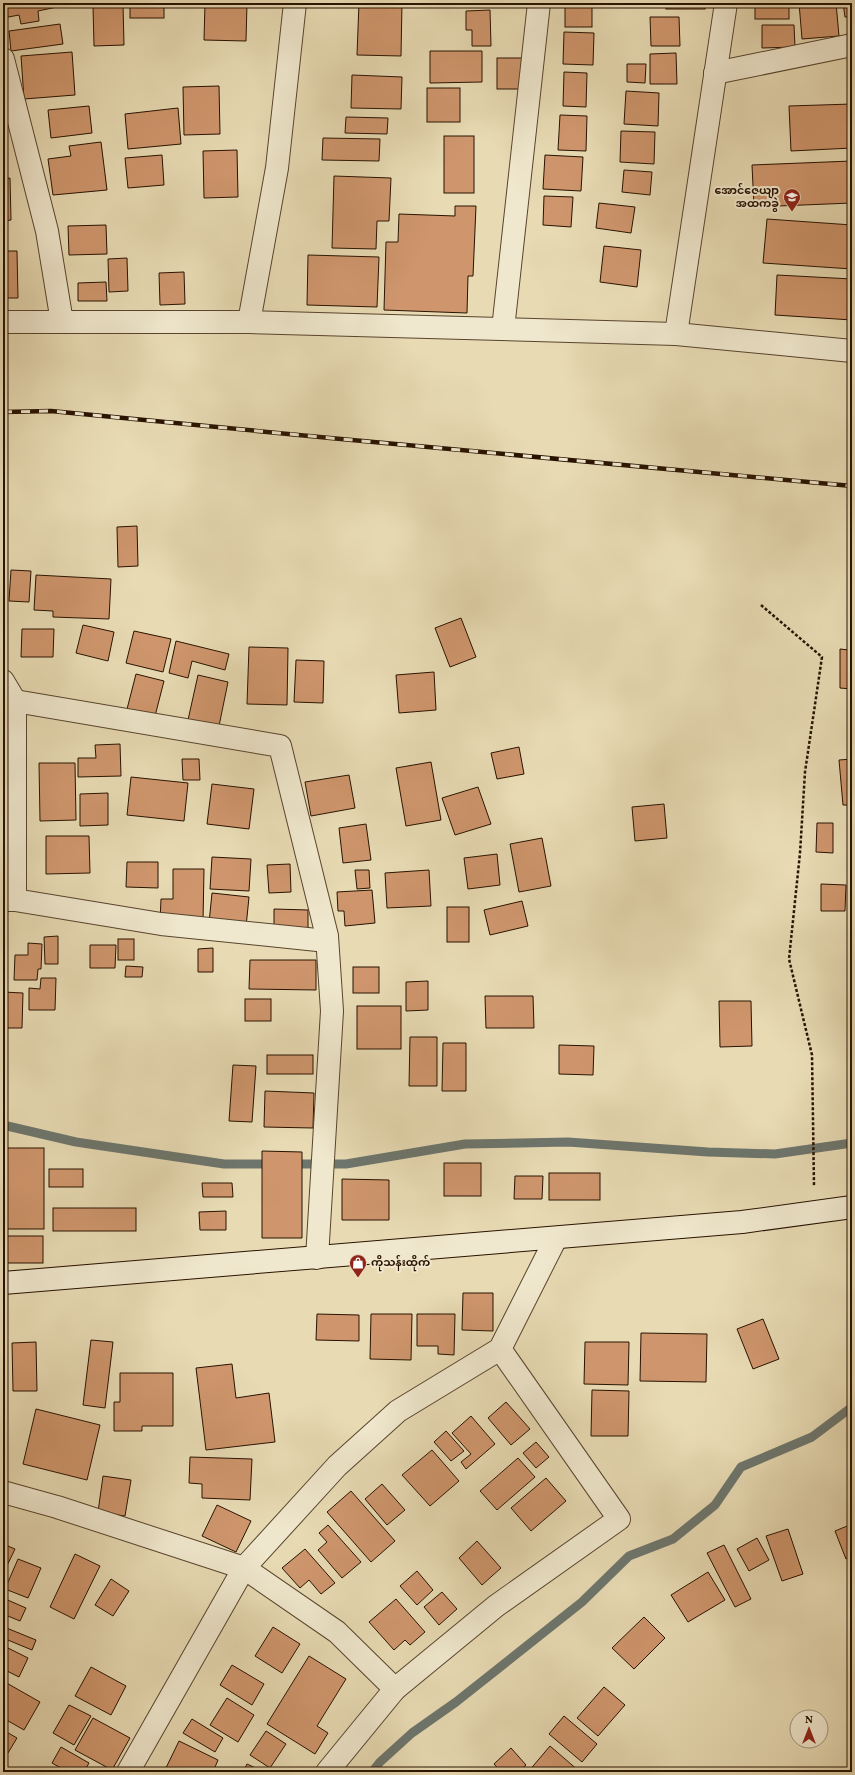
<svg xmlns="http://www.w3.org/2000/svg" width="855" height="1775" viewBox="0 0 855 1775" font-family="Vollkorn,'Noto Sans Myanmar',serif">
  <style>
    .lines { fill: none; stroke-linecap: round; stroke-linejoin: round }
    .stream { stroke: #6d766e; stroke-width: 9 }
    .building { fill: #cf966d; stroke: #281200 }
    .street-casing { stroke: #58442d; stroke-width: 24 }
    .secondary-casing { stroke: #281200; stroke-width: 24 }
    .path { stroke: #281200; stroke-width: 2.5; stroke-dasharray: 3 2; stroke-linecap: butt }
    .street { stroke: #f0e8ce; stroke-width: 22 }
    .secondary { stroke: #f0e8ce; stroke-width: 22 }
    .rail-casing { stroke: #281200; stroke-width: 4.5 }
    .rail { stroke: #f0e8ce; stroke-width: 3; stroke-dasharray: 9; stroke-linecap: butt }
    .labels { text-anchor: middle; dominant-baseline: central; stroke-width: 4; stroke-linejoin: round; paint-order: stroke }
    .poi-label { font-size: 11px; font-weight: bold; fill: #281200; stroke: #f0e8ce; text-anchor: end }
  </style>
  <rect width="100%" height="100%" fill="#e8dbb4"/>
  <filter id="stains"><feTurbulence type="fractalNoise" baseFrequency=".005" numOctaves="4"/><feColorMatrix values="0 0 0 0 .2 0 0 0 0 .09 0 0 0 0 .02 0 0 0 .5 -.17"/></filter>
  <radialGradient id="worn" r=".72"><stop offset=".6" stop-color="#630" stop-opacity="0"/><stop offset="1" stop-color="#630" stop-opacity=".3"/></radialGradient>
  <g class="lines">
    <g class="stream">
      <path d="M3,1125L76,1142L224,1164H274"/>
      <path d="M291,1164H346L465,1144L568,1142L708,1152L775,1154L852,1143"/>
      <path d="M372,1772L380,1762L412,1733L456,1702L582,1602L629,1556L673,1539L715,1505L741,1467L812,1437L852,1407"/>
    </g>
  </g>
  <g class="building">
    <path d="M3,3H56L57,7L38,11L39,21L21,24L19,15L3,18Z"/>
    <rect x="130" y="3" width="34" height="15"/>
    <path d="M205,3H247L246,41L204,40Z"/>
    <path d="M359,3H402L401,56L357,55Z"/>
    <rect x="484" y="3" width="27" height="3"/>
    <rect x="565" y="3" width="27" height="24"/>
    <rect x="666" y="3" width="39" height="6"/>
    <rect x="755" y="3" width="34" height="16"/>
    <path d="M799,3H836L839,36L802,39Z"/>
    <path d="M843,3H852V17H845Z"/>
    <path d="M123,5L124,45L94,46L93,6Z"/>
    <path d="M490,10L491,46H472V30H466V11Z"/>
    <path d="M650,17H679L680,46H651Z"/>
    <path d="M60,24L63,44L11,51L9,31Z"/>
    <path d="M762,25H794L795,47L762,48Z"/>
    <path d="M564,32L594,33L593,65L563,64Z"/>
    <path d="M430,51H482V82L430,83Z"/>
    <path d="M72,52L75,95L24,99L21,56Z"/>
    <path d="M676,53L677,84H650V54Z"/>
    <rect x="497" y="58" width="26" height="31"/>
    <path d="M627,64H646L645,83L627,82Z"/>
    <path d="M564,72L587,73L586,107L563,106Z"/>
    <path d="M352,75L402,77L401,109L351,108Z"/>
    <path d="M219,86L220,134L184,135L183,87Z"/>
    <path d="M3,87L8,117L3,118Z"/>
    <rect x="427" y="88" width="33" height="34"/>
    <path d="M626,91L659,93L658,126L624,124Z"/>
    <path d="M852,104V148L791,151L789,106Z"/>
    <path d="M89,106L92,133L51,138L48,110Z"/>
    <path d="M178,108L181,144L128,149L125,114Z"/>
    <path d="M560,115L587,116L586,151L558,150Z"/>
    <path d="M346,117L388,118L387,134L345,133Z"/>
    <path d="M621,131L655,132L654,164L620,162Z"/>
    <rect x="444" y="136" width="30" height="57"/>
    <path d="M323,138L380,139L379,161L322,160Z"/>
    <path d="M101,142L107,190L53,195L48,159L71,156L69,146Z"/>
    <path d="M237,150L238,197L204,198L203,151Z"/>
    <path d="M162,155L164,185L128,188L125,158Z"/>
    <path d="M545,155L583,157L581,191L543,189Z"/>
    <path d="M852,161V203L754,207L752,165Z"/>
    <path d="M624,170L652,172L650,195L622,192Z"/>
    <path d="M334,176L391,178L389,221H377L376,249L332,248Z"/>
    <path d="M10,178L11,220L3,221V179Z"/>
    <path d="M544,196L573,197L571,227L543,225Z"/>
    <path d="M599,203L635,207L631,233L596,228Z"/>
    <path d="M455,206H476L473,276H468L467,313L384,310L386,242H398L399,214L455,216Z"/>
    <path d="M767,219L852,225V269L763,263Z"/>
    <path d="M106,225L107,254L69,255L68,226Z"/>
    <path d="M604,246L641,250L637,287L600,282Z"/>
    <path d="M3,251H17L18,298H3Z"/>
    <path d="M308,255L379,257L377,307L307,305Z"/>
    <path d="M127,258L128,291L109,292L108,259Z"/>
    <path d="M184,272L185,304L160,305L159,273Z"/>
    <path d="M777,275L852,279V320L775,315Z"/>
    <path d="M106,282L107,301H78V283Z"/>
    <path d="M137,526L138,566L118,567L117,527Z"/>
    <path d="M11,570L31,571L29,602L9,601Z"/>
    <path d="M36,575L111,579L109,619L53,617V611L34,610Z"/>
    <path d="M461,618L476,657L450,667L435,628Z"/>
    <path d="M83,625L114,632L108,661L76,653Z"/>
    <path d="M22,629H54L53,657H21Z"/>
    <path d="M134,631L171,639L163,672L126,663Z"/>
    <path d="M176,641L229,654L225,670L192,661L188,678L169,673Z"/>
    <path d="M849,642H852V689L840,688V649L849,650Z"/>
    <path d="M249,647L288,648L287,705L247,704Z"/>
    <path d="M296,660L324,661L323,703L294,702Z"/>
    <path d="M434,672L436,710L399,713L396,675Z"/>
    <path d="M136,674L164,681L154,720L126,713Z"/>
    <path d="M198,675L228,682L219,726L188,720Z"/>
    <path d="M120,744L121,776L78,777V758H96L95,745Z"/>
    <path d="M519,747L524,774L497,779L491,753Z"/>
    <path d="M182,759H199L200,780H183Z"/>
    <path d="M852,759V805H843L839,760Z"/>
    <path d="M431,762L441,820L406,826L396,768Z"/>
    <path d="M39,763H75L76,820L40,821Z"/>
    <path d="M349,775L355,808L311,816L305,782Z"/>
    <path d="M131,777L188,783L184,821L127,815Z"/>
    <path d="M212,784L254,789L249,829L207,824Z"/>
    <path d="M478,787L491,824L455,835L442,798Z"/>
    <path d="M108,793V825L80,826V794Z"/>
    <path d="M664,804L667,838L635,841L632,807Z"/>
    <path d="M817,823H833V853L816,852Z"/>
    <path d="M366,824L371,860L343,863L339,828Z"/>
    <path d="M46,836H89L90,873L46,874Z"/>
    <path d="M542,838L551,886L519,892L510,844Z"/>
    <path d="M497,854L500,885L468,889L464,858Z"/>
    <path d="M212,857L251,859L249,891L210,889Z"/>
    <path d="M127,862H158V888L126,887Z"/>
    <path d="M290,864L291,892L269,893L267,865Z"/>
    <path d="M173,869H204L203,922L160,921L161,899H173Z"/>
    <path d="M355,870H369L370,888L357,889Z"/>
    <path d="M429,870L431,906L387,908L385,873Z"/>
    <path d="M821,884L846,885L845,911H821Z"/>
    <path d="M372,890L375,923L345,926L344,911H338L337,892Z"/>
    <path d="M212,893L249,897L246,927L209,923Z"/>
    <path d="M522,901L528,926L490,935L484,910Z"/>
    <rect x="447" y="907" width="22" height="35"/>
    <path d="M274,909L308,910V932L274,931Z"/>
    <path d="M58,936V964H45L44,937Z"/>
    <rect x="118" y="939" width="16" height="21"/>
    <path d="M28,943L42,944L41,969H38L37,980H14L15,955H28Z"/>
    <path d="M90,945H116L115,968H90Z"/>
    <path d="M213,948V972H198V949Z"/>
    <path d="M250,960H316V990L249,989Z"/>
    <path d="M126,966L143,967L142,977H125Z"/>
    <rect x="353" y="967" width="26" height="26"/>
    <path d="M41,978H56L55,1010H29V988L40,989Z"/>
    <path d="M428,981V1010L406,1011V982Z"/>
    <path d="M3,992L23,993L22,1028H3Z"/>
    <path d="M485,996H533L534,1028H486Z"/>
    <rect x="245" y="999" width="26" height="22"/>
    <path d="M719,1001H751L752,1046L720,1047Z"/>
    <rect x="357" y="1006" width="44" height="43"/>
    <path d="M410,1037H437V1086H409Z"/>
    <path d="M443,1043H466V1091H442Z"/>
    <path d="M559,1045L594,1046L593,1075L559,1074Z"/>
    <rect x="267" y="1055" width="46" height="19"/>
    <path d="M233,1065L256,1066L252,1122L229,1121Z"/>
    <path d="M265,1091L314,1093L313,1128L264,1127Z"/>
    <rect x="3" y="1148" width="41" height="81"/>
    <path d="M262,1151L302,1152V1238H262Z"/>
    <rect x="444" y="1163" width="37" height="33"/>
    <rect x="49" y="1169" width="34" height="18"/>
    <rect x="549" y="1173" width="51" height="27"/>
    <path d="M515,1176H543L542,1199H514Z"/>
    <path d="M342,1179L389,1180V1220H342Z"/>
    <path d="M202,1183H232L233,1197H203Z"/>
    <rect x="53" y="1208" width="83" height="23"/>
    <path d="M226,1211V1230H200L199,1212Z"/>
    <rect x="3" y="1236" width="40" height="27"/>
    <path d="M463,1293H493V1331L462,1330Z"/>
    <path d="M317,1314L359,1315V1341L316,1340Z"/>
    <path d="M371,1314H412L411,1360L370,1359Z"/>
    <path d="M417,1314H455L454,1355L438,1354V1346H417Z"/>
    <path d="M763,1319L779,1359L753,1369L737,1329Z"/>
    <path d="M641,1333L707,1334L706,1382L640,1381Z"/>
    <path d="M91,1340L113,1342L105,1408L83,1405Z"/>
    <path d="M36,1342L37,1391H13L12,1343Z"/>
    <path d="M585,1342H629L628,1385L584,1384Z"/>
    <path d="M3,1350H6L5,1410H3Z"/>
    <path d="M232,1364L236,1398L269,1393L275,1442L206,1450L196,1368Z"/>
    <path d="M120,1373H173V1426H142V1431H114V1402H120Z"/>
    <path d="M592,1390L629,1391L628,1436H591Z"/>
    <path d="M506,1402L530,1429L511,1445L488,1418Z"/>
    <path d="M36,1409L100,1425L87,1480L23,1464Z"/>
    <path d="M471,1416L495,1444L466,1469L461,1462L471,1454L452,1433Z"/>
    <path d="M446,1431L464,1451L451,1461L434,1442Z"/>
    <path d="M536,1442L549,1457L536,1468L523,1453Z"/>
    <path d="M432,1450L459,1481L430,1506L402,1475Z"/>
    <path d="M190,1457L252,1459L250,1500L202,1498V1484L189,1483Z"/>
    <path d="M518,1458L535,1477L497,1510L480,1491Z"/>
    <path d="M103,1476L131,1480L125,1516L98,1512Z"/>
    <path d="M546,1478L566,1501L531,1531L511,1508Z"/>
    <path d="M382,1484L405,1510L387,1525L365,1499Z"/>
    <path d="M351,1491L395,1541L371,1562L327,1512Z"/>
    <path d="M217,1505L251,1521L236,1552L202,1536Z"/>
    <path d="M852,1524V1556L846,1559L835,1531Z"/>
    <path d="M328,1525L361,1562L342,1578L318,1550L327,1542L319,1533Z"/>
    <path d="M788,1529L803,1574L782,1581L766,1536Z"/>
    <path d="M757,1538L769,1560L749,1571L737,1549Z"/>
    <path d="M477,1541L501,1568L482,1585L459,1558Z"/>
    <path d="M3,1544L15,1549L3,1574Z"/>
    <path d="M724,1545L751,1599L735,1607L707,1553Z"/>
    <path d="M305,1549L335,1583L321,1594L309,1580L300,1588L282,1568Z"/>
    <path d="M75,1554L100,1566L74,1619L50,1607Z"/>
    <path d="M18,1559L41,1568L28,1598L5,1589Z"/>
    <path d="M417,1571L433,1590L417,1605L400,1586Z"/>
    <path d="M708,1572L725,1600L688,1622L671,1595Z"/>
    <path d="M111,1579L129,1591L113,1616L95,1605Z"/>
    <path d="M442,1592L457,1609L439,1625L424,1607Z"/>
    <path d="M3,1598L26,1608L20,1621L3,1614Z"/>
    <path d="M396,1599L425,1632L410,1645L405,1640L394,1650L369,1622Z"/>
    <path d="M644,1617L665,1638L634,1669L612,1648Z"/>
    <path d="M4,1627L36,1640L32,1650L3,1638Z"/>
    <path d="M273,1627L300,1644L282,1673L255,1656Z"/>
    <path d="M8,1648L28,1658L19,1677L3,1669V1656Z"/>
    <path d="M309,1656L346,1679L317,1726L328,1733L315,1754L267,1724Z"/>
    <path d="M232,1665L264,1684L252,1705L220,1685Z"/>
    <path d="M91,1667L126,1686L111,1715L75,1696Z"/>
    <path d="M3,1681L40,1702L24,1730L3,1718Z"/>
    <path d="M604,1687L625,1705L598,1736L577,1718Z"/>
    <path d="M227,1698L254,1715L238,1742L210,1725Z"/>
    <path d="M69,1705L91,1716L74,1745L53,1733Z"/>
    <path d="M564,1716L597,1744L582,1762L549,1734Z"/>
    <path d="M93,1718L130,1738L112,1770L75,1750Z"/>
    <path d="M192,1719L223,1738L215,1752L183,1733Z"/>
    <path d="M3,1730L17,1738L8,1753L3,1750Z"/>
    <path d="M266,1731L286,1744L270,1768L250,1755Z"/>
    <path d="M179,1741L218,1760L213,1772H164Z"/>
    <path d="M550,1746L579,1771L578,1772H528Z"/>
    <path d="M61,1747L89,1763L84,1772H68L52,1763Z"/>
    <path d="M511,1748L526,1765L518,1772H501L494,1764Z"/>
    <path d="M247,1764L264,1772H243Z"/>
  </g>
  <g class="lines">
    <g class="street-casing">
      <g id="street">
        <path d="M3,59L47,231L62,322"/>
        <path d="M715,73L852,45"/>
        <path d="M3,322H249L676,334L852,351"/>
        <path d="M249,322L277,168L295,3"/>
        <path d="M503,329L539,3"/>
        <path d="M676,334L726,3"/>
        <path d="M3,681L15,701V900"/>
        <path d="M15,701L280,746L327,936L332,1011L317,1258"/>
        <path d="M3,900H15L161,924L327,941"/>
        <path d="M3,1492L57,1507L244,1568L337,1632L395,1689"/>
        <path d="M128,1772L244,1568L337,1466L398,1411L500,1349L556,1238"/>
        <path d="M327,1772L395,1689L496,1606L619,1519L500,1349"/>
      </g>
    </g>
    <g class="secondary-casing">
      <path id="secondary" d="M3,1283L742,1222L852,1207"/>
    </g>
    <path class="path" d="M761,605L822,657L805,772L800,853L789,959L812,1055L814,1186"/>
    <use href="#street" class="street"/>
    <use href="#secondary" class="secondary"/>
    <g class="rail-casing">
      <path id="rail" d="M3,412L51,411L330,438L852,486"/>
    </g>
    <use href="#rail" class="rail"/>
  </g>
  <defs>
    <g id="school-pin" transform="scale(0.9)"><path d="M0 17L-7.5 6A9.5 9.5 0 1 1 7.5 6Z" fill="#8f2418" stroke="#f0e8ce"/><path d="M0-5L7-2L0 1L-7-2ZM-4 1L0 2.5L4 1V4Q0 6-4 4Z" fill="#fff"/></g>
    <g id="shop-pin" transform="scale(0.9)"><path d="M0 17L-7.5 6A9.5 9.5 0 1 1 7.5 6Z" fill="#8f2418" stroke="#f0e8ce"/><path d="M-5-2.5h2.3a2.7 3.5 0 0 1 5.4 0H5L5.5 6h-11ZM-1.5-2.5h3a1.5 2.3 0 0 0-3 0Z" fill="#fff"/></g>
  </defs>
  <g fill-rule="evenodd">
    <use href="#school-pin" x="792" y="197"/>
    <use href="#shop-pin" x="358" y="1263"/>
  </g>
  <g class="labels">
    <g class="poi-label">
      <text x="779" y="191">အောင်ဇေယျာ<tspan x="779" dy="13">အထကခွဲ</tspan></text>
      <text x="371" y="1263" text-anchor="start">ကိုသန်းထိုက်</text>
    </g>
  </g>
  <rect width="855" height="1775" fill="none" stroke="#e8dbb4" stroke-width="16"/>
  <rect x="4" y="4" width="847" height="1767" fill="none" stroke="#281200" stroke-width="2"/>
  <rect x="8" y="8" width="839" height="1759" fill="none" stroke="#281200"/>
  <g transform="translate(809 1729)"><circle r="19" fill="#f0e8ce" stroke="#a0927c"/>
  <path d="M0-3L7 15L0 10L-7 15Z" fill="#8f2418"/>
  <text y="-6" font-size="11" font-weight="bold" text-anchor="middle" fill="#281200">N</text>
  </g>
  <rect width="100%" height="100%" filter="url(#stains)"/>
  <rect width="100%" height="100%" fill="url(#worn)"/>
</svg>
